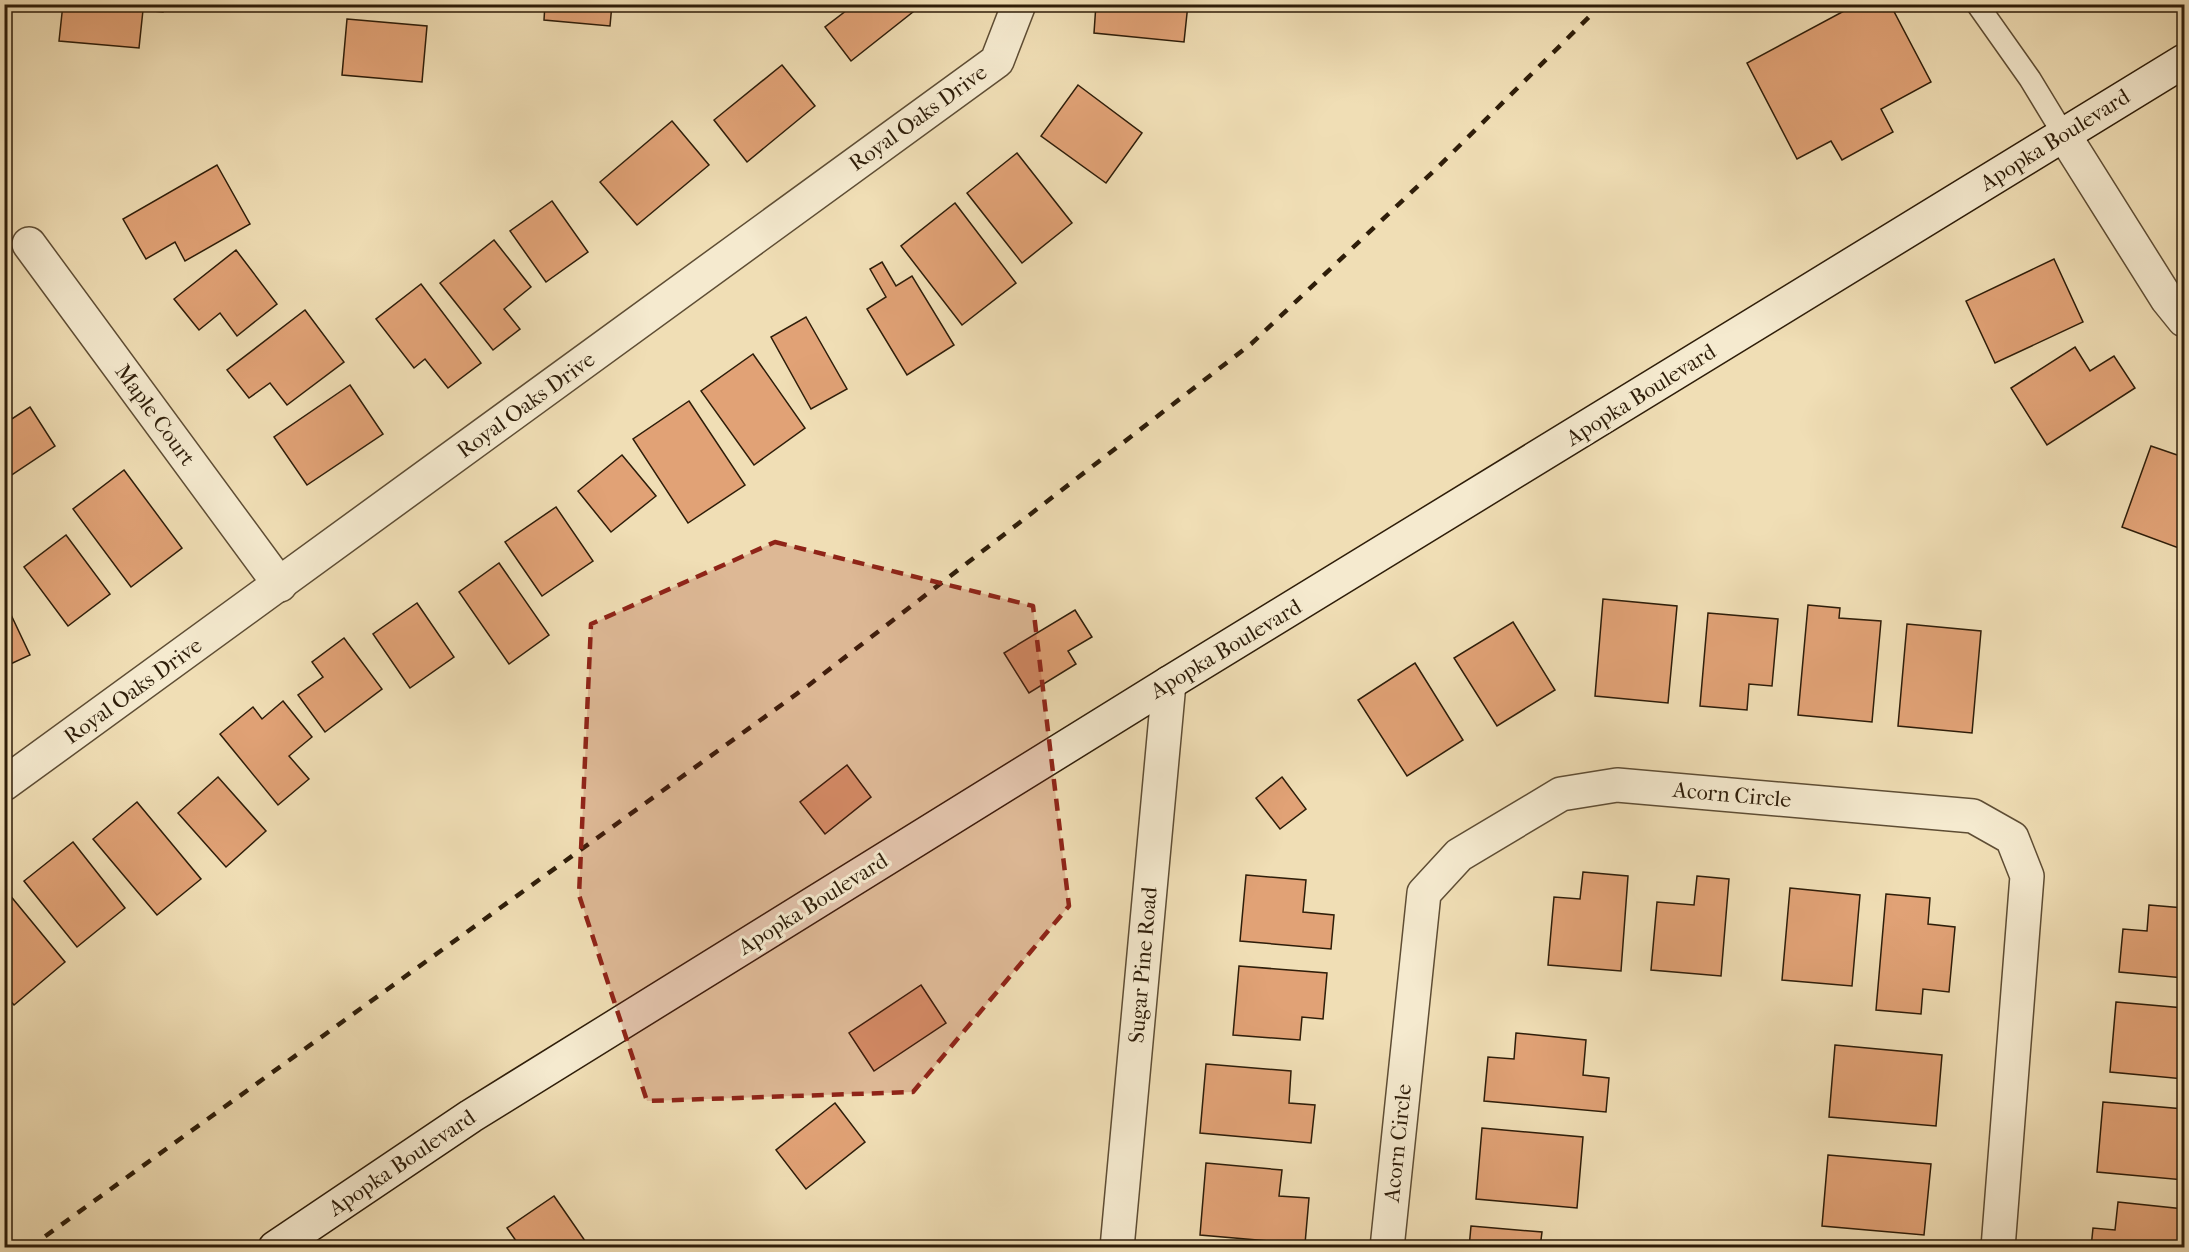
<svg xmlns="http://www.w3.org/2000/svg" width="2189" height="1252" viewBox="0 0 2189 1252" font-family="'IM FELL French Canon',serif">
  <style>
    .building { fill: #e1a276; stroke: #2e1d09; stroke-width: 1.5 }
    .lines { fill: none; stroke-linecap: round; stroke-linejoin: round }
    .lane-casing { stroke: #5e4d34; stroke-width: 24 }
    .street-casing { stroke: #5e4d34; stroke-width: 36 }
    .secondary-casing { stroke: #2e1d09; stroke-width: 36 }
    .lane { stroke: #f5eacf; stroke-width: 21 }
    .street { stroke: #f5eacf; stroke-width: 33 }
    .secondary { stroke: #f5eacf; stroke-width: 33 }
    .rail { stroke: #2e1d09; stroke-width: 4.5; stroke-dasharray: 10 10; stroke-linecap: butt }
    .marked { fill: #8f2418; fill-opacity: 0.2; stroke: #8f2418; stroke-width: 4.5; stroke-dasharray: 12 8; stroke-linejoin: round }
    .labels { text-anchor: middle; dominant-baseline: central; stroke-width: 6; stroke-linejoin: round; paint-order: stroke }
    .street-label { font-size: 22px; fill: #2e1d09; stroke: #f5eacf }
  </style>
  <rect width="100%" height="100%" fill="#f0deb5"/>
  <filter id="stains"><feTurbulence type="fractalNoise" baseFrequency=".00333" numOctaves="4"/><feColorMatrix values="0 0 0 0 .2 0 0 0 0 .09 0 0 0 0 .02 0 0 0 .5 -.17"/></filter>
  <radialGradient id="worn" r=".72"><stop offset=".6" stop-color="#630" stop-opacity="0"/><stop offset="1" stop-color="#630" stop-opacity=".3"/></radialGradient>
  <g class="building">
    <path d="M63,4H164L163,12L143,10L139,48L59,41Z"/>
    <path d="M545,4H612L610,26L544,20Z"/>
    <path d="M855,4H923L851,61L825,27Z"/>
    <path d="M1096,4H1188L1184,42L1094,33Z"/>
    <path d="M1857,4H1890L1931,82L1881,109L1893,132L1842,160L1831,141L1797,159L1747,63Z"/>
    <path d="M347,19L427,26L422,82L342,75Z"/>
    <path d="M782,65L815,106L747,162L714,120Z"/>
    <path d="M1078,85L1142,133L1106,183L1041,136Z"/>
    <path d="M672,121L709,165L637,225L600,182Z"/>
    <path d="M1017,153L1072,223L1022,263L967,193Z"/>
    <path d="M217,165L250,224L185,261L175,242L146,259L123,219Z"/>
    <path d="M552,201L588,252L546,282L510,231Z"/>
    <path d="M955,203L1016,283L962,325L901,246Z"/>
    <path d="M494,240L531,287L504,309L520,329L493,350L440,283Z"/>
    <path d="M236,250L277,304L237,336L220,313L199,330L174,299Z"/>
    <path d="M2054,259L2083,322L1995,363L1966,301Z"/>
    <path d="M882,262L896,286L912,276L954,345L907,375L867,309L886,297L870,269Z"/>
    <path d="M421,284L481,363L448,388L425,359L414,368L376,319Z"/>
    <path d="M305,310L344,362L287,405L270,383L249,398L227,370Z"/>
    <path d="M806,317L847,389L811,409L771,337Z"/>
    <path d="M2075,347L2090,371L2114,356L2135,388L2047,445L2011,388Z"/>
    <path d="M753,354L805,428L754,465L701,391Z"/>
    <path d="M350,385L383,434L307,485L274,437Z"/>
    <path d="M689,401L745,485L688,523L633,439Z"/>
    <path d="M30,407L55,446L4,480V424Z"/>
    <path d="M2151,446L2183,457L2184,453V550L2122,527Z"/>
    <path d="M622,455L656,496L611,532L578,491Z"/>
    <path d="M124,470L182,548L131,587L73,509Z"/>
    <path d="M556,507L593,561L542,596L505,542Z"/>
    <path d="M66,535L110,594L68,626L24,567Z"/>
    <path d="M499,563L549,635L509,664L459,592Z"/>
    <path d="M1603,599L1677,606L1668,703L1595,696Z"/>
    <path d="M4,600L30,655L4,667Z"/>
    <path d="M417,603L454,657L410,688L373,634Z"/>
    <path d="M1808,605L1840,608L1839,618L1881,621L1872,722L1798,715Z"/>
    <path d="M1075,610L1092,637L1068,651L1076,664L1029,693L1004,653Z"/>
    <path d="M1708,613L1778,619L1772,686L1749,684L1747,710L1700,706Z"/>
    <path d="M1513,622L1555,690L1497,726L1454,658Z"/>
    <path d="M1907,624L1981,631L1972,733L1898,726Z"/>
    <path d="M344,638L382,689L325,732L298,695L323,677L312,662Z"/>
    <path d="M1415,663L1463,740L1407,776L1358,700Z"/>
    <path d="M283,701L312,737L289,756L309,779L278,805L220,734L253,707L262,719Z"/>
    <path d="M847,765L871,797L825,834L800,802Z"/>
    <path d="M218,777L266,831L226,867L178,813Z"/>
    <path d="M1282,777L1306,809L1280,829L1256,798Z"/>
    <path d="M137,802L201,879L157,915L93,839Z"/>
    <path d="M73,842L125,908L77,947L24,881Z"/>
    <path d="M1583,872L1628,876L1621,971L1548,965L1554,897L1580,899Z"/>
    <path d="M1246,875L1306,880L1303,912L1334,915L1331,949L1240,941Z"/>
    <path d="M1697,876L1729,879L1721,976L1651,970L1657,902L1694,905Z"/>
    <path d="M4,888L65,962L14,1005L4,994Z"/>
    <path d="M1790,888L1860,895L1852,986L1782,980Z"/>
    <path d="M1886,894L1930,898L1928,924L1955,927L1949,992L1923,989L1921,1014L1876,1010Z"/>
    <path d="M2149,905L2184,908V978L2119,972L2123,929L2147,931Z"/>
    <path d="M1239,966L1327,973L1323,1019L1302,1017L1300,1040L1233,1035Z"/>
    <path d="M921,985L946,1023L874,1071L849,1033Z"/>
    <path d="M2116,1002L2184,1008V1079L2110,1072Z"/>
    <path d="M1516,1033L1586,1040L1583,1075L1609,1078L1606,1112L1484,1101L1488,1057L1514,1059Z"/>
    <path d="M1835,1045L1942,1055L1936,1126L1829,1117Z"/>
    <path d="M1206,1064L1291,1071L1289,1103L1315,1105L1311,1143L1200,1133Z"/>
    <path d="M2103,1102L2184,1109V1180L2097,1172Z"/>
    <path d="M835,1103L865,1142L806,1189L776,1150Z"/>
    <path d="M1482,1128L1583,1137L1577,1208L1476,1199Z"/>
    <path d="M1828,1155L1931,1164L1924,1235L1822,1226Z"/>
    <path d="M1206,1163L1282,1170L1279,1196L1309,1198L1305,1244L1200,1235Z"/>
    <path d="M554,1196L590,1248H521L507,1228Z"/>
    <path d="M2118,1202L2184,1209V1248H2091L2093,1228L2115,1230Z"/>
    <path d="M1471,1226L1542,1232L1540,1248H1469Z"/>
  </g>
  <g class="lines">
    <g class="lane-casing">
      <path id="lane" d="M1977,4L2030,79L2064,135"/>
    </g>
    <g class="street-casing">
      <g id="street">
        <path d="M2064,135L2167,299L2184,320"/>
        <path d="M29,244L280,585"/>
        <path d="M4,784L997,61L1019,4"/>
        <path d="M1117,1248L1169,683"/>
        <path d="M1387,1248L1424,893L1459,855L1561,794L1617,785L1973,816L2012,838L2027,876L1998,1248"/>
      </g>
    </g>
    <g class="secondary-casing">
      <path id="secondary" d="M275,1248L471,1116L1169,683L2184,61"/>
    </g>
    <use href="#lane" class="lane"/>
    <use href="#street" class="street"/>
    <use href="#secondary" class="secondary"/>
    <path class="rail" d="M29,1248L809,685L1251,344L1439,166L1602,4"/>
  </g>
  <path class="marked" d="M775,542L1033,606L1069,906L913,1092L647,1101L579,895L591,624Z"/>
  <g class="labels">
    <g class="street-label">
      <text transform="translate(918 118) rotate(-36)">Royal Oaks Drive</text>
      <text transform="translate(2055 140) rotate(-32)">Apopka Boulevard</text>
      <text transform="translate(1641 395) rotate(-32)">Apopka Boulevard</text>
      <text transform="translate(526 405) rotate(-36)">Royal Oaks Drive</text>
      <text transform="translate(155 415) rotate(54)">Maple Court</text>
      <text transform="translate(1226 649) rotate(-31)">Apopka Boulevard</text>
      <text transform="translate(133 691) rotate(-36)">Royal Oaks Drive</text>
      <text transform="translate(1732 795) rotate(5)">Acorn Circle</text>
      <text transform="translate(813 904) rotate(-32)">Apopka Boulevard</text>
      <text transform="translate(1143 965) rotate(-85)">Sugar Pine Road</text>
      <text transform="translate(1398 1143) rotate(-84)">Acorn Circle</text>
      <text transform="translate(402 1163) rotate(-34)">Apopka Boulevard</text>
    </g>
  </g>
  <rect width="2189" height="1252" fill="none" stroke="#f0deb5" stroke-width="24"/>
  <rect x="6" y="6" width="2177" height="1240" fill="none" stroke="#2e1d09" stroke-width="3"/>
  <rect x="12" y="12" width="2165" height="1228" fill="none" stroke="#2e1d09" stroke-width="1.5"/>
  <rect width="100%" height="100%" filter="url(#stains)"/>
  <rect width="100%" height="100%" fill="url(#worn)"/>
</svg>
